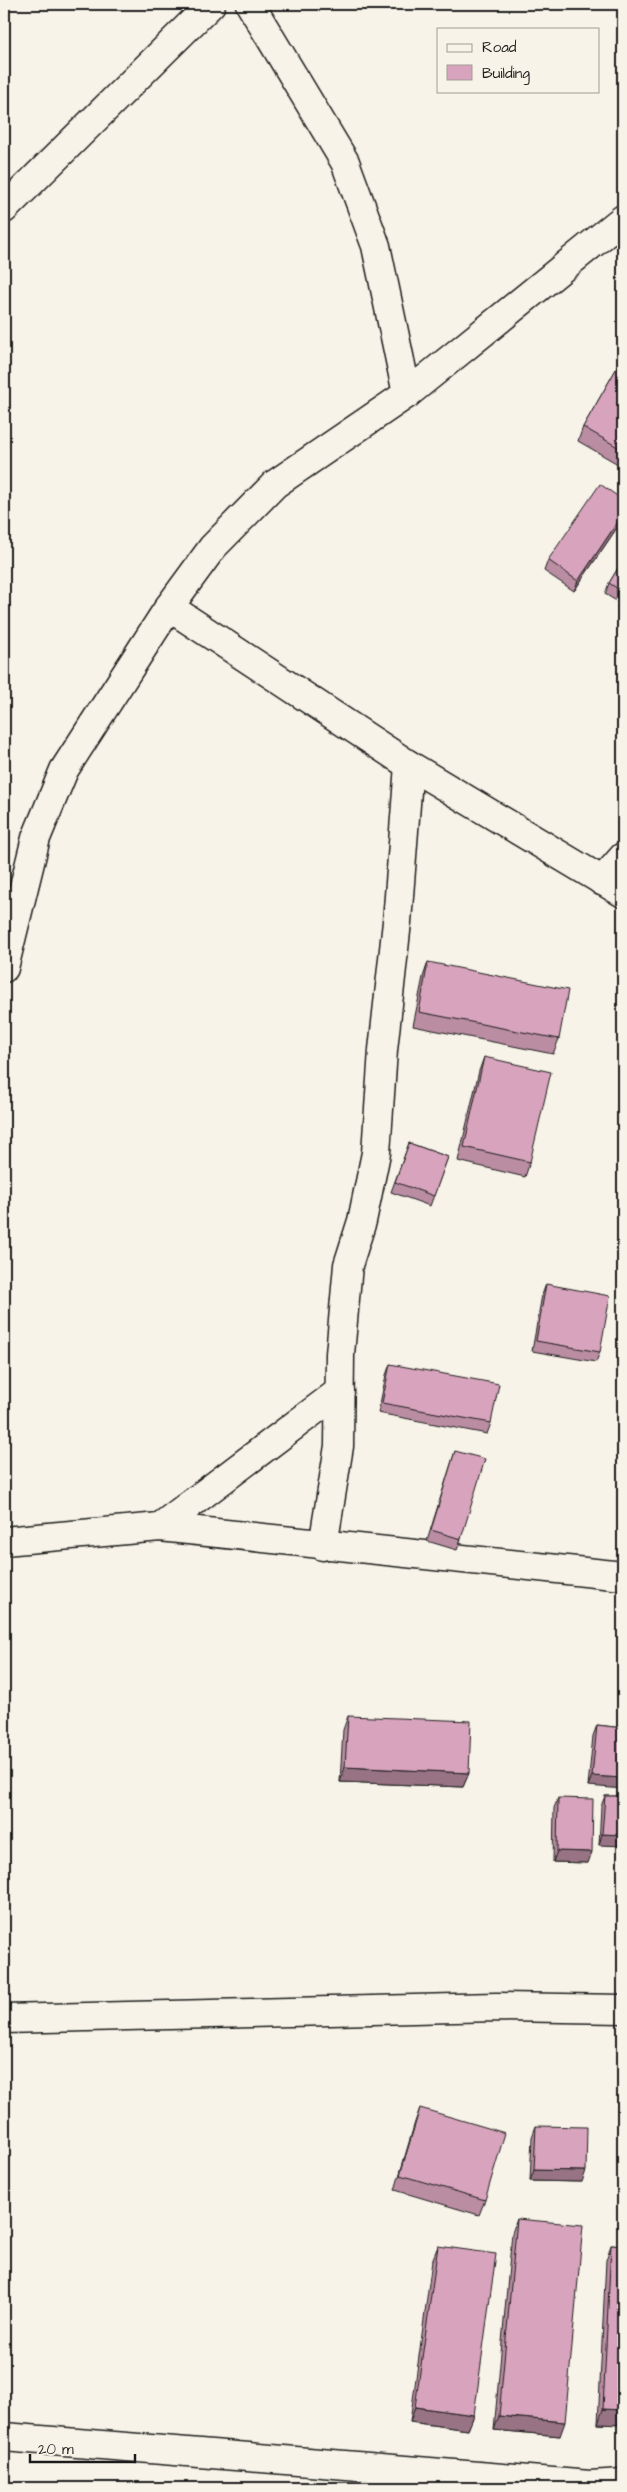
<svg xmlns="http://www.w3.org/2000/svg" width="627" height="2492" viewBox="0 0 627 2492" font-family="'Architects Daughter',sans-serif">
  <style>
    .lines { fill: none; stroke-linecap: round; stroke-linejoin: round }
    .street-casing { stroke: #1c1c1c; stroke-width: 31 }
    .street { stroke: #f7f3e8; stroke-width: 28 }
    .wall { fill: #ba8da3; stroke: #1c1c1c }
    .shaded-wall { fill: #977384; stroke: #1c1c1c }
    .building { fill: #d8a4bd; stroke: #1c1c1c }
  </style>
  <rect width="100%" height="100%" fill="#f7f3e8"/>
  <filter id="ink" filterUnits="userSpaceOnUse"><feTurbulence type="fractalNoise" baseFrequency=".02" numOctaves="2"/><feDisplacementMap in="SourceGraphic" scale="10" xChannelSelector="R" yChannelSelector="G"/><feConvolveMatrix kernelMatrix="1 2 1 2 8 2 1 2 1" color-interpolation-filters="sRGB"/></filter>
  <g filter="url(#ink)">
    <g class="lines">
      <g class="street-casing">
        <g id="street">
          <path d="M250,4L345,162L376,246L407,394"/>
          <path d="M4,209L211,4"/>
          <path d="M169,607L409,765L623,893"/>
          <path d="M602,881L623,857"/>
          <path d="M4,968L36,838L64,770L169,607L213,547L275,484L407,394L623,219"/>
          <path d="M160,1527L340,1391"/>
          <path d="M4,1541L160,1527L623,1576"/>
          <path d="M323,1546L339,1446L340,1354L348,1265L362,1221L376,1153L383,1050L397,922L409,765"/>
          <path d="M4,2019L496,2007L623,2009"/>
          <path d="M4,2437L590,2485L623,2483"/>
        </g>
      </g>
      <use href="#street" class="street"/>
    </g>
    <g class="wall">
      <path d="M623,357V467L578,441L583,427Z"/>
      <path d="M623,500V519L574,591L544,571L548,560Z"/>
      <path d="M623,560V605L605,594L609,583Z"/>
      <path d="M428,962L559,1039L553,1054L413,1026L423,977Z"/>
      <path d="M484,1057L530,1162L525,1177L458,1161L479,1071Z"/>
      <path d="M409,1143L448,1157L430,1206L391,1192Z"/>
      <path d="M546,1284L600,1352L596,1362L532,1351L542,1295Z"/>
      <path d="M390,1364L491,1423L487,1434L378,1413L386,1375Z"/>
      <path d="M455,1451L461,1539L457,1550L427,1541Z"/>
      <path d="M348,1716L469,1773L463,1787L340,1782L343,1730Z"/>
      <path d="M597,1725L623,1728L588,1786L593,1736Z"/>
      <path d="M605,1796H623L599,1845L601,1806Z"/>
      <path d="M558,1798L588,1863L553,1862L554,1808Z"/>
      <path d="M420,2108L485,2200L479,2215L395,2190L415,2122Z"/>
      <path d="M536,2126L582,2182L530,2181L532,2137Z"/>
      <path d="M517,2219L560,2436L494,2430L512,2233Z"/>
      <path d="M611,2245L623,2246V2425L598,2424L606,2260Z"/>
      <path d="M438,2246L474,2415L468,2430L410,2422L432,2261Z"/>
    </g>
    <g class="shaded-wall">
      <path d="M623,514V519L574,591L578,581Z"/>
      <path d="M345,1767L469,1773L463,1787L340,1782Z"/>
      <path d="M592,1776L623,1778V1789L588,1786Z"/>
      <path d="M602,1834L623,1835V1846L599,1845Z"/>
      <path d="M557,1851L592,1852L588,1863L553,1862Z"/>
      <path d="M534,2170L586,2171L582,2182L530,2181Z"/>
      <path d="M415,2407L474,2415L468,2430L410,2422Z"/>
      <path d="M603,2409L623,2410V2425L598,2424Z"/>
      <path d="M499,2416L565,2422L560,2436L494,2430Z"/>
    </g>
    <g class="building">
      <path d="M623,357V450L583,427Z"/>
      <path d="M600,484L623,500V514L578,581L548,560Z"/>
      <path d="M623,560V592L609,583Z"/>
      <path d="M428,962L568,990L559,1039L419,1012Z"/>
      <path d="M484,1057L551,1072L530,1162L464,1147Z"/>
      <path d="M409,1143L448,1157L434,1196L395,1182Z"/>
      <path d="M546,1284L610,1296L600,1352L536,1341Z"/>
      <path d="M390,1364L499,1384L491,1423L382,1403Z"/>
      <path d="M455,1451L485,1459L461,1539L431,1530Z"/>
      <path d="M348,1716L471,1721L469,1773L345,1767Z"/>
      <path d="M597,1725L623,1728V1778L592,1776Z"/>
      <path d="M605,1796H623V1835L602,1834Z"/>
      <path d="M558,1798L593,1799L592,1852L557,1851Z"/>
      <path d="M420,2108L505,2133L485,2200L400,2175Z"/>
      <path d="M536,2126L587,2127L586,2171L534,2170Z"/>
      <path d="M517,2219L583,2225L565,2422L499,2416Z"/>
      <path d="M611,2245L623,2246V2410L603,2409Z"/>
      <path d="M438,2246L496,2254L474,2415L415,2407Z"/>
    </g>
  </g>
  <rect width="627" height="2492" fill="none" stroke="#f7f3e8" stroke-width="20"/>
  <rect x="10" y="10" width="607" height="2472" fill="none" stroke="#1c1c1c" stroke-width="2" filter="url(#ink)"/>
  <rect x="437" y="28" width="162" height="65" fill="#f7f3e8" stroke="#9f9d96"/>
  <rect x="447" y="44" width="25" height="8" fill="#f7f3e8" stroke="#9f9d96"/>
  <text x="482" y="52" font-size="15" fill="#1c1c1c">Road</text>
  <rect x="447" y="65" width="25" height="15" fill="#d8a4bd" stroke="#9f9d96"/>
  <text x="482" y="78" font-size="15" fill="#1c1c1c">Building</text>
  <path d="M30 2454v8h105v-8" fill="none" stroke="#1c1c1c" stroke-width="2.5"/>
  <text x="38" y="2454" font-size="15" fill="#1c1c1c" stroke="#f7f3e8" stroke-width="4" paint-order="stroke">20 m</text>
</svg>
